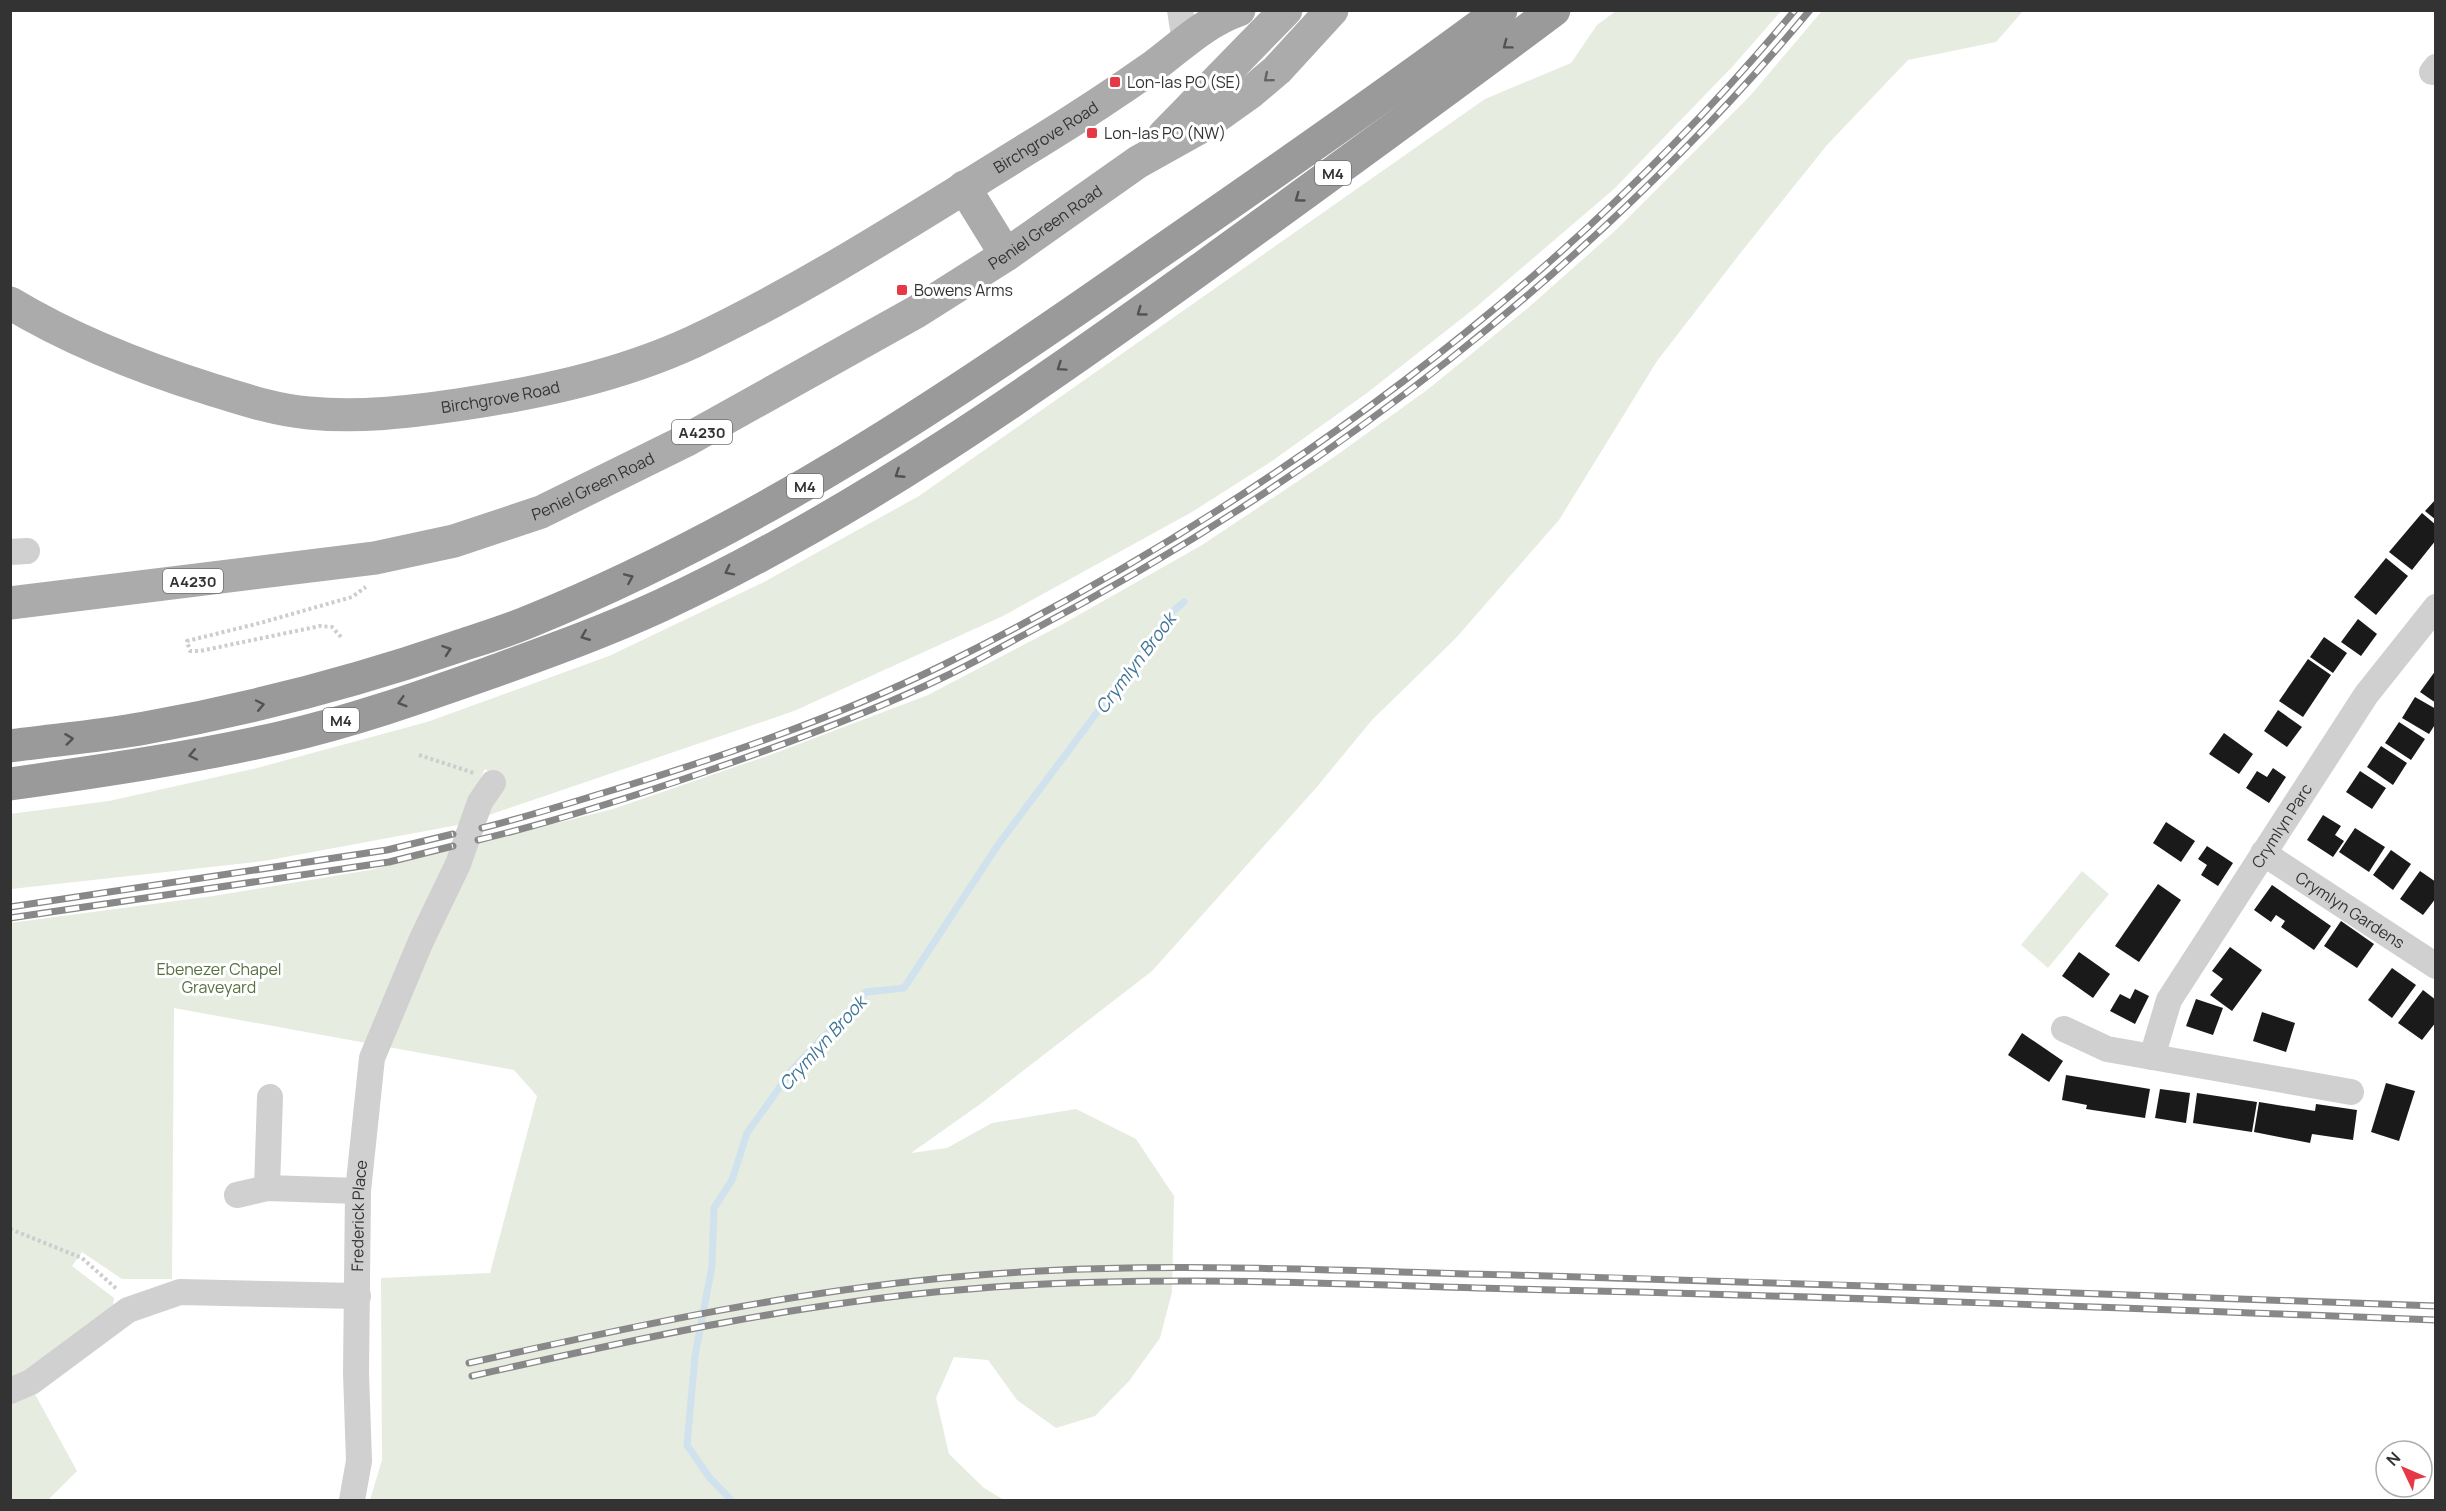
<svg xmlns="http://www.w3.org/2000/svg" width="2446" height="1511" viewBox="0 0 2446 1511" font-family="Manrope,sans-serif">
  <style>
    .green { fill: #e6ecdf }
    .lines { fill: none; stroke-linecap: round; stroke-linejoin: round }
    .stream { stroke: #cfe2ee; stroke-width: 7 }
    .building { fill: #1a1a1a }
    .path { stroke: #cdcdcd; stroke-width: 4; stroke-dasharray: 3 3; stroke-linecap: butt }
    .minor { stroke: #d0d0d0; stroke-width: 26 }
    .major { stroke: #ababab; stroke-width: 33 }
    .highway { stroke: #9a9a9a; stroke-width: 33 }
    .rail-casing { stroke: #888; stroke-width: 7 }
    .rail { stroke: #fff; stroke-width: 4.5; stroke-dasharray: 14; stroke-linecap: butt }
    .oneway { stroke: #525252 }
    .oneway2 { stroke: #636363 }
    .poi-dot { fill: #e63946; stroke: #fff; stroke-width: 2 }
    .labels { text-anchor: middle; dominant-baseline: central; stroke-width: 6; stroke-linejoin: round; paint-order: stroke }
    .shield { fill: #fff; stroke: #707070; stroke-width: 1.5 }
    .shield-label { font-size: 15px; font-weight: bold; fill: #333 }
    .poi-label { font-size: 16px; fill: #333; stroke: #fff; text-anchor: start }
    .street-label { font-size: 16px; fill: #333; stroke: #fff }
    .park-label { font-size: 16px; fill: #56703f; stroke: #fff }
    .water-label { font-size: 18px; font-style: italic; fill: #3f7597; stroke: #fff }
  </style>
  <rect width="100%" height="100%" fill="#fff"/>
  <g class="green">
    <path d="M1616,11H1781L1733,66L1614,189L1475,308L1367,393L1272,461L1192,512L1003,616L794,711L486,816L505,782L485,769L458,825L264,861L11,889L10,814L109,801L257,768L427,722L609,656L764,582L919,496L1485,99L1571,63L1597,25Z"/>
    <path d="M1822,11H2023L1996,42L1908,60L1827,145L1742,251L1657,361L1559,520L1456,638L1372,720L1316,788L1152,971L979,1105L911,1153L947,1148L992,1123L1076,1109L1136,1139L1174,1196L1172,1292L1160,1338L1129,1381L1095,1416L1056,1428L1017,1400L988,1360L954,1357L936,1398L949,1454L984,1488L1004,1500H370L382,1460L381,1278L490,1273L537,1096L514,1070L174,1008L172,1279H122L82,1252L72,1266L114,1298L109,1329L30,1385L77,1471L48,1500H11L10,923L213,896L370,870L613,809L770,755L928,695L1061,625L1202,545L1334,457L1427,390L1529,307L1617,229L1749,97Z"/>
    <path d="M2082,871L2109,894L2048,968L2021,945Z"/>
  </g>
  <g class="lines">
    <path class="stream" d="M731,1500L709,1477L687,1445L695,1356L712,1266L714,1208L732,1180L747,1133L792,1070L866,992L904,988L998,845L1172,612L1184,602"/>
  </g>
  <g class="building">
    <path d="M2436,499V520L2425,511Z"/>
    <path d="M2422,513L2436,525V540L2412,570L2389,552Z"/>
    <path d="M2386,558L2408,576L2376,615L2354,597Z"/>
    <path d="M2358,619L2377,634L2361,656L2341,642Z"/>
    <path d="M2324,637L2347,653L2333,673L2310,657Z"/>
    <path d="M2308,659L2331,675L2303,717L2279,701Z"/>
    <path d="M2436,670V703L2420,692Z"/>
    <path d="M2415,697L2436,709V723L2429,734L2402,718Z"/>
    <path d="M2278,710L2302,727L2287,747L2264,731Z"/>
    <path d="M2399,722L2425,739L2411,760L2385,743Z"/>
    <path d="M2224,733L2253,754L2239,774L2209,754Z"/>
    <path d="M2381,746L2407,763L2393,785L2367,767Z"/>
    <path d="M2273,768L2286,777L2269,803L2246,788L2257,771L2267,777Z"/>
    <path d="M2360,771L2386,788L2372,809L2346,792Z"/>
    <path d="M2323,815L2341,826L2335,835L2344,841L2333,857L2307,840Z"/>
    <path d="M2166,822L2195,841L2181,862L2153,843Z"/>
    <path d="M2355,828L2385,847L2369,872L2339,852Z"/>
    <path d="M2207,846L2233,863L2218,886L2201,875L2207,865L2198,859Z"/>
    <path d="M2391,850L2411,864L2393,890L2373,875Z"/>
    <path d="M2420,871L2436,882V898L2423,915L2400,899Z"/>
    <path d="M2158,884L2181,900L2139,962L2115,946Z"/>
    <path d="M2272,885L2331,926L2314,950L2281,927L2285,921L2276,915L2271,922L2254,910Z"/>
    <path d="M2341,921L2374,944L2357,968L2324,946Z"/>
    <path d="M2230,947L2262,970L2232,1011L2210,995L2223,979L2212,971Z"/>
    <path d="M2079,952L2110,974L2093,998L2062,976Z"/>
    <path d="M2392,968L2416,985L2392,1018L2368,1000Z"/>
    <path d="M2135,989L2149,996L2135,1024L2110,1011L2120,994L2130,999Z"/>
    <path d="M2423,990L2436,1000V1022L2422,1040L2398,1023Z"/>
    <path d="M2196,999L2223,1008L2213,1035L2186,1026Z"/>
    <path d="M2262,1012L2295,1023L2286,1052L2253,1041Z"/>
    <path d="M2022,1033L2063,1061L2049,1082L2008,1055Z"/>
    <path d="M2066,1075L2150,1089L2145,1118L2086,1109L2087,1105L2062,1100Z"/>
    <path d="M2386,1083L2415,1091L2399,1141L2371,1132Z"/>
    <path d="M2160,1089L2190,1093L2186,1123L2155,1118Z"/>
    <path d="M2197,1093L2257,1102L2252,1132L2193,1123Z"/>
    <path d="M2259,1102L2315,1111L2316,1104L2357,1110L2353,1140L2312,1134L2310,1143L2254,1132Z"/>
  </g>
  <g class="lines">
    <g class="path">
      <path d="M341,637L332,627L320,626L200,651H190L187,641L260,623L352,597L366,587"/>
      <path d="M419,755L474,773"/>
      <path d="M10,1229L82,1258L118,1290"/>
    </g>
    <g class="minor">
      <path d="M1180,10L1185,42"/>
      <path d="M2432,72L2436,67"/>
      <path d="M10,552L27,551"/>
      <path id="s1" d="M2263,853L2436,966"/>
      <path d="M2064,1029L2107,1049L2351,1092"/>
      <path id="s2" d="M2152,1057L2169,1000L2366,695L2436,607"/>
      <path d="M267,1188L270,1097"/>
      <path d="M237,1195L267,1188L358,1191"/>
      <path d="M10,1391L31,1382L128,1310L180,1292L358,1296"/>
      <path id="s3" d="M352,1500L359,1461L356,1373L358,1191L372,1058L421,941L458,864L480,802L493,783"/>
    </g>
    <g class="major">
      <path d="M1164,135L1286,10"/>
      <path d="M964,187L1006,255"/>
      <path id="s4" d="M10,303C73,341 140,367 210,389C242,399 275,410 309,413C359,418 408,412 457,405C538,393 619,376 693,342C814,285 927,210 1040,141C1079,117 1117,92 1154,66C1182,45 1205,22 1239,10"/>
      <path id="s5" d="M10,603L375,558L454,541L541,512L685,441L916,312L1006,255L1138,162L1206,124L1251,92L1277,70L1332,10"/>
    </g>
    <g class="highway">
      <path d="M10,746C55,740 101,736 145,728C250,709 354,682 456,647C480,639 504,632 528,622C753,531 950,399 1148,260C1267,178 1385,96 1501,10"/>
      <path d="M10,784C101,771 190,758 279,738C350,722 421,697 489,673C547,652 606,631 662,605C855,515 1033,390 1206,265C1322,181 1439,96 1554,10"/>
    </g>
    <g class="rail-casing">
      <g id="rail">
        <path d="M482,828C523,818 563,805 603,793C719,758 835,718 943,665C1265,505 1564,287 1795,10"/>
        <path d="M478,840C558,821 638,795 716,768C794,741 872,712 946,676C975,662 1003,646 1031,631C1326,475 1596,267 1810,10"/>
        <path d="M10,907L387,850L453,834"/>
        <path d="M10,918L389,862L453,846"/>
        <path d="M469,1363C634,1326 799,1290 967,1276C1149,1260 1331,1271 1513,1275C1821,1283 2128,1295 2436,1306"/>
        <path d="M472,1376C636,1339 802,1302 970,1289C1151,1274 1333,1284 1514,1289C1822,1296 2129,1308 2436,1320"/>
      </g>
    </g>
    <use href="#rail" class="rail"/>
  </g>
  <defs><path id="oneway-chevron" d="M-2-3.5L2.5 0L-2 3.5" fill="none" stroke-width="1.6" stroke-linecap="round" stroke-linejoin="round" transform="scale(1.5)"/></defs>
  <g class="oneway">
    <use href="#oneway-chevron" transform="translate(1507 45) rotate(143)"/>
    <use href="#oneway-chevron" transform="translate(1299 198) rotate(144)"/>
    <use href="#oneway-chevron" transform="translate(1141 312) rotate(144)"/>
    <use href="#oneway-chevron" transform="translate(1061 367) rotate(146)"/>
    <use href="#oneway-chevron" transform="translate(899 474) rotate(147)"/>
    <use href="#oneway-chevron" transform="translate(729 571) rotate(153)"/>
    <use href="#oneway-chevron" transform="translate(629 578) rotate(-23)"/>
    <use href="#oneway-chevron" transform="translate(585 636) rotate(158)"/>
    <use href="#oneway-chevron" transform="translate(447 650) rotate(-19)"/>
    <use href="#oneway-chevron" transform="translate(402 702) rotate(164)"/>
    <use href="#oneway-chevron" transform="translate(260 705) rotate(-12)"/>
    <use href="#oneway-chevron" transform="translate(69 739) rotate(-7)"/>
    <use href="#oneway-chevron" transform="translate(193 755) rotate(168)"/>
  </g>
  <use class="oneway2" href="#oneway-chevron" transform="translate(1268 78) rotate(140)"/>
  <g class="poi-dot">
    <rect x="1109" y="76" width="12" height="12" rx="3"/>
    <rect x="1086" y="127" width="12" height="12" rx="3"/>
    <rect x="896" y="284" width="12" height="12" rx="3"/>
  </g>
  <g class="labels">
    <g class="shield">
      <rect x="1315" y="161" width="36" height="24" rx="4.5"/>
      <rect x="672" y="420" width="60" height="24" rx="4.5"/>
      <rect x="787" y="474" width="36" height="24" rx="4.5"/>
      <rect x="163" y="569" width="60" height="24" rx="4.5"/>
      <rect x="323" y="708" width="36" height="24" rx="4.5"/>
    </g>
    <g class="shield-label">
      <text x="1333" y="173">M4</text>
      <text x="702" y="432">A4230</text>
      <text x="805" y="486">M4</text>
      <text x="193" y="581">A4230</text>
      <text x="341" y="720">M4</text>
    </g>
    <g class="poi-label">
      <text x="1127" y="82">Lon-las PO (SE)</text>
      <text x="1104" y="133">Lon-las PO (NW)</text>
      <text x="914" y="290">Bowens Arms</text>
    </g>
    <g class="street-label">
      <text stroke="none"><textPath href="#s4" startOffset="1122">Birchgrove Road</textPath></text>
      <text stroke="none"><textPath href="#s5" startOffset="1120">Peniel Green Road</textPath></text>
      <text stroke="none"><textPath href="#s4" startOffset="513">Birchgrove Road</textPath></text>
      <text stroke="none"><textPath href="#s5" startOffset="598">Peniel Green Road</textPath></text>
      <text stroke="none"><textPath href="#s2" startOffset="267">Crymlyn Parc</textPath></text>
      <text stroke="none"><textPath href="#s1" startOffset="104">Crymlyn Gardens</textPath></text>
      <text stroke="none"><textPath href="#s3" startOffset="285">Frederick Place</textPath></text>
    </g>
    <g class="park-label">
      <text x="219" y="969">Ebenezer Chapel<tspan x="219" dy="18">Graveyard</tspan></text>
    </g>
    <g class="water-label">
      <text transform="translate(1135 663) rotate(-53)">Crymlyn Brook</text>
      <text transform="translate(822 1043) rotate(-48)">Crymlyn Brook</text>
    </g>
  </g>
  <rect width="2446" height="1511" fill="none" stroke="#333333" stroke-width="24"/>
  <g transform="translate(2404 1469) rotate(314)"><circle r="28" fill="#ffffff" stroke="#adadad" stroke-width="1.5"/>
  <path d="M0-4.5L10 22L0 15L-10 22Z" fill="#e63946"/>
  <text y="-9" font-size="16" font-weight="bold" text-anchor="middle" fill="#333333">N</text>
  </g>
</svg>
